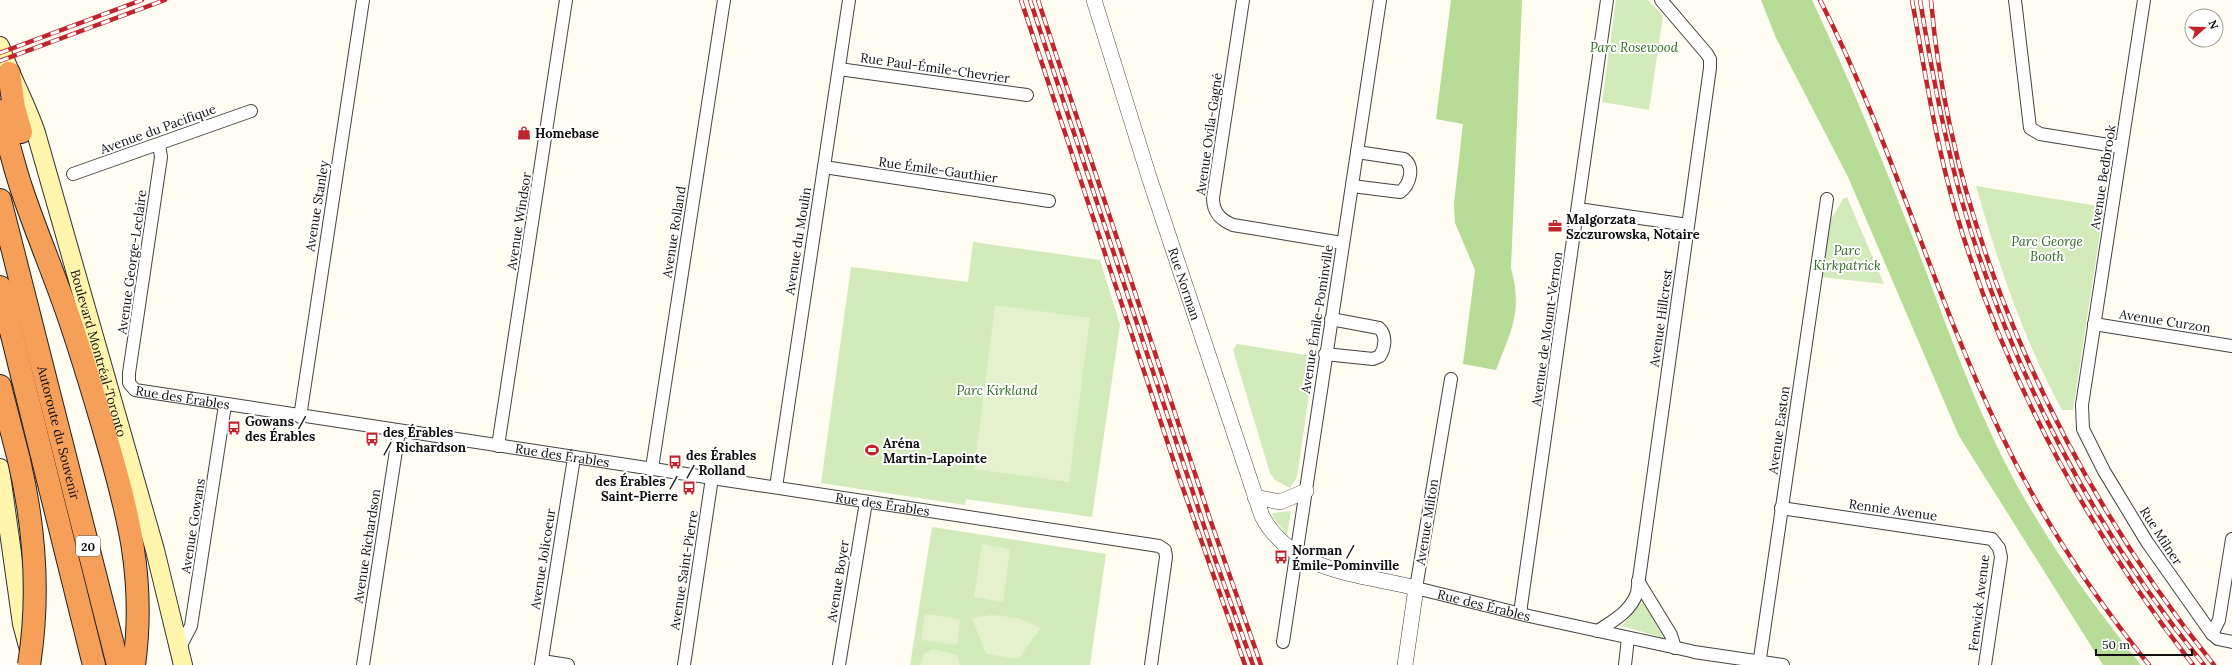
<svg xmlns="http://www.w3.org/2000/svg" width="2232" height="665" viewBox="0 0 2232 665" font-family="Lora,serif">
  <style>
    .green { fill: #d3eaba }
    .forest { fill: #b7dc98 }
    .pitch { fill: #e5f1cc }
    .lines { fill: none; stroke-linecap: round; stroke-linejoin: round }
    .minor-casing { stroke: #424242; stroke-width: 14 }
    .tertiary-casing { stroke: #424242; stroke-width: 16 }
    .secondary-casing { stroke: #313131; stroke-width: 20 }
    .motorway-casing { stroke: #202020; stroke-width: 24 }
    .minor { stroke: #fff; stroke-width: 12 }
    .tertiary { stroke: #fff; stroke-width: 15 }
    .secondary { stroke: #fff5ac; stroke-width: 18 }
    .motorway { stroke: #f69f58; stroke-width: 22 }
    .rail-casing { stroke: #c2242d; stroke-width: 4.5 }
    .rail { stroke: #fff; stroke-width: 3; stroke-dasharray: 9; stroke-linecap: butt }
    .motorway-bridge-casing { stroke: #202020; stroke-width: 24; stroke-linecap: butt }
    .motorway-bridge { stroke: #f69f58; stroke-width: 22 }
    .labels { text-anchor: middle; dominant-baseline: central; stroke-width: 4; stroke-linejoin: round; paint-order: stroke }
    .shield { fill: #fff; stroke: #575757; stroke-width: 1 }
    .shield-label { font-size: 12px; font-weight: bold; fill: #0f0f0f }
    .park-label { font-size: 13px; font-style: italic; fill: #2e691d; stroke: #fff }
    .street-label { font-size: 13px; fill: #0f0f0f; stroke: #fff }
    .poi-label { font-size: 13px; font-weight: bold; fill: #0f0f0f; stroke: #fff; text-anchor: start }
  </style>
  <rect width="100%" height="100%" fill="#fffcf1"/>
  <g class="green">
    <path d="M1616,0H1648L1663,16L1649,110L1602,102Z"/>
    <path d="M1976,186L2104,207L2073,410H2062C2023,339 1998,263 1976,186Z"/>
    <path d="M1847,197L1884,284L1821,277L1830,221L1843,199Z"/>
    <path d="M973,242L1100,260L1120,325L1092,517L966,499L965,505L821,483L851,267L968,282Z"/>
    <path d="M1237,344L1312,356L1309,373L1312,374L1297,477L1290,488L1275,480L1270,473L1233,350Z"/>
    <path d="M1291,511L1287,536L1272,515L1273,513Z"/>
    <path d="M932,527L1106,554L1090,665H910Z"/>
    <path d="M1643,603L1663,636L1664,638L1622,626L1640,604Z"/>
  </g>
  <g class="forest">
    <path d="M1451,0H1522L1511,268C1523,311 1511,331 1496,370L1463,364L1475,270L1455,223L1454,203L1463,124L1436,119Z"/>
    <path d="M1761,0H1812C1853,87 1889,176 1924,266C1953,343 1982,424 2023,496C2057,556 2098,611 2141,665H2103L1959,436L1848,177L1776,38Z"/>
  </g>
  <g class="pitch">
    <path d="M995,305L1090,318L1069,482L974,469Z"/>
    <path d="M982,544L1010,549L1003,602L974,597Z"/>
    <path d="M925,614L960,619L957,645L921,640Z"/>
    <path d="M992,615L1018,618L1041,628L1018,659L986,654L972,618Z"/>
    <path d="M933,649L957,655L960,665H921L924,654Z"/>
  </g>
  <g class="lines">
    <g class="minor-casing">
      <g id="minor">
        <path d="M1243,0L1213,198C1213,213 1221,220 1233,225L1342,243"/>
        <path d="M2015,0L2030,128L2040,134L2121,147"/>
        <path d="M2144,0L2082,405L2083,429L2104,471L2147,542L2212,634L2218,639L2232,642"/>
        <path d="M839,69L1027,95"/>
        <path id="s1" d="M159,144L161,157L129,373V383L135,390L1159,546L1165,550L1166,557L1151,665"/>
        <path d="M824,167L1049,201"/>
        <path d="M73,174L251,111"/>
        <path d="M1352,186L1400,192C1410,185 1415,167 1404,159L1357,152"/>
        <path d="M1578,209L1688,225"/>
        <path d="M2094,324L2232,346"/>
        <path d="M1325,354L1373,359L1380,356C1385,348 1387,335 1379,328L1331,319"/>
        <path id="s2" d="M1451,379L1416,588L1529,616L1691,651"/>
        <path d="M300,417L363,0"/>
        <path d="M498,446L566,0"/>
        <path d="M652,468L724,0"/>
        <path d="M776,487L849,0"/>
        <path d="M1781,508L1992,539L1999,548L2001,557L1985,665"/>
        <path d="M1638,581L1671,635L1675,648"/>
        <path d="M1520,613L1607,0"/>
        <path d="M1598,631C1614,620 1630,612 1637,593L1710,68V59L1707,54L1661,0"/>
        <path d="M2212,634L2219,620L2232,539"/>
        <path d="M1283,642L1380,0"/>
        <path d="M179,649L191,626L225,405"/>
        <path d="M1694,652L1783,665"/>
        <path d="M542,661L568,665"/>
        <path d="M363,665L399,431"/>
        <path d="M541,665L574,458"/>
        <path d="M684,665L712,478"/>
        <path d="M839,665L866,502"/>
        <path d="M1625,665L1628,638"/>
        <path d="M1759,665L1827,199"/>
      </g>
    </g>
    <g class="tertiary-casing">
      <g id="tertiary">
        <path id="s3" d="M1094,0L1149,177L1262,516C1292,573 1361,574 1416,588L1405,665"/>
        <path d="M1255,497L1280,502L1306,491"/>
      </g>
    </g>
    <g class="secondary-casing">
      <g id="secondary">
        <path id="s4" d="M0,46C10,76 26,103 36,133L155,550L183,665"/>
        <path d="M0,468L22,624L29,650"/>
      </g>
    </g>
    <g class="motorway-casing">
      <g id="motorway">
        <path d="M9,73L14,108L21,132"/>
        <path d="M0,111C7,137 13,164 22,190C34,226 49,262 62,298C78,341 91,386 104,430C128,512 146,578 134,665"/>
        <path id="s5" d="M0,200L118,665"/>
        <path d="M0,287L94,665"/>
        <path d="M0,386L19,460"/>
      </g>
    </g>
    <use href="#minor" class="minor"/>
    <use href="#tertiary" class="tertiary"/>
    <use href="#secondary" class="secondary"/>
    <use href="#motorway" class="motorway"/>
    <g class="rail-casing">
      <g id="rail">
        <path d="M1021,0L1180,480L1245,665"/>
        <path d="M1030,0L1214,556L1253,665"/>
        <path d="M1038,0L1211,522L1261,665"/>
        <path d="M1820,0C1891,139 1932,291 2000,432C2040,516 2091,593 2149,665"/>
        <path d="M1912,0C1925,72 1936,145 1957,216C2006,380 2088,531 2193,665"/>
        <path d="M1920,0C1931,67 1943,133 1961,198C2009,367 2093,529 2204,665"/>
        <path d="M1931,0C1951,238 2066,481 2214,665"/>
        <path d="M0,53L142,0"/>
        <path d="M0,61L165,0"/>
      </g>
    </g>
    <use href="#rail" class="rail"/>
    <g class="motorway-bridge-casing">
      <path id="motorway-bridge" d="M19,460C35,528 40,595 29,665"/>
    </g>
    <use href="#motorway-bridge" class="motorway-bridge"/>
  </g>
  <defs>
    <g id="shop-bare" transform="scale(1.08)"><path d="M-5-2.5h2.3a2.7 3.5 0 0 1 5.4 0H5L5.5 6h-11ZM-1.5-2.5h3a1.5 2.3 0 0 0-3 0Z" fill="#c2242d" stroke="#fff" stroke-width="2.5" paint-order="stroke"/></g>
    <g id="office-bare" transform="scale(1.08)"><path d="M-6-3h4V-5.5h4V-3h4V5H-6ZM-1-4.5V-3h2v-1.5ZM-6 0V1H6V0Z" fill="#c2242d" stroke="#fff" stroke-width="2.5" paint-order="stroke"/></g>
    <g id="bus-bare" transform="scale(1.08)"><path d="M-5-6H5V4H4V6H2V4H-2V6H-4V4H-5ZM-3.5-4V0h7V-4ZM-3.5 1.2v1.5H-2V1.2ZM2 1.2v1.5H3.5V1.2Z" fill="#c2242d" stroke="#fff" stroke-width="2.5" paint-order="stroke"/></g>
    <g id="stadium-bare" transform="scale(1.08)"><path d="M0-5a6.5 5 0 1 0 0 10a6.5 5 0 1 0 0-10ZM-3.5-1.8h7v3.6h-7Z" fill="#c2242d" stroke="#fff" stroke-width="2.5" paint-order="stroke"/></g>
  </defs>
  <g fill-rule="evenodd">
    <use href="#shop-bare" x="524" y="133"/>
    <use href="#office-bare" x="1555" y="226"/>
    <use href="#bus-bare" x="234" y="428"/>
    <use href="#bus-bare" x="372" y="439"/>
    <use href="#stadium-bare" x="872" y="450"/>
    <use href="#bus-bare" x="675" y="462"/>
    <use href="#bus-bare" x="689" y="488"/>
    <use href="#bus-bare" x="1281" y="557"/>
  </g>
  <g class="labels">
    <rect class="shield" x="76" y="536" width="24" height="20" rx="3"/>
    <g class="shield-label">
      <text x="88" y="546">20</text>
    </g>
    <g class="park-label">
      <text x="1634" y="47">Parc Rosewood</text>
      <text x="2047" y="241">Parc George<tspan x="2047" dy="15">Booth</tspan></text>
      <text x="1847" y="250">Parc<tspan x="1847" dy="15">Kirkpatrick</tspan></text>
      <text x="997" y="390">Parc Kirkland</text>
    </g>
    <g class="street-label">
      <text transform="translate(935 68) rotate(8)">Rue Paul-Émile-Chevrier</text>
      <text transform="translate(158 129) rotate(-20)">Avenue du Pacifique</text>
      <text transform="translate(1209 134) rotate(-82)">Avenue Ovila-Gagné</text>
      <text transform="translate(938 170) rotate(8)">Rue Émile-Gauthier</text>
      <text transform="translate(2103 177) rotate(-81)">Avenue Bedbrook</text>
      <text transform="translate(317 206) rotate(-81)">Avenue Stanley</text>
      <text transform="translate(519 221) rotate(-81)">Avenue Windsor</text>
      <text transform="translate(674 232) rotate(-81)">Avenue Rolland</text>
      <text transform="translate(798 241) rotate(-81)">Avenue du Moulin</text>
      <text transform="translate(132 262) rotate(-82)">Avenue George-Leclaire</text>
      <text stroke="none"><textPath href="#s3" startOffset="298">Rue Norman</textPath></text>
      <text transform="translate(1661 318) rotate(-82)">Avenue Hillcrest</text>
      <text transform="translate(1317 319) rotate(-81)">Avenue Émile-Pominville</text>
      <text transform="translate(2165 321) rotate(9)">Avenue Curzon</text>
      <text transform="translate(1547 329) rotate(-82)">Avenue de Mount-Vernon</text>
      <text stroke="none"><textPath href="#s4" startOffset="323">Boulevard Montréal-Toronto</textPath></text>
      <text stroke="none"><textPath href="#s1" startOffset="299">Rue des Érables</textPath></text>
      <text transform="translate(1779 430) rotate(-82)">Avenue Easton</text>
      <text stroke="none"><textPath href="#s5" startOffset="240">Autoroute du Souvenir</textPath></text>
      <text stroke="none"><textPath href="#s1" startOffset="683">Rue des Érables</textPath></text>
      <text stroke="none"><textPath href="#s1" startOffset="1007">Rue des Érables</textPath></text>
      <text transform="translate(1893 510) rotate(8)">Rennie Avenue</text>
      <text transform="translate(1427 522) rotate(-81)">Avenue Milton</text>
      <text transform="translate(193 526) rotate(-81)">Avenue Gowans</text>
      <text transform="translate(2161 536) rotate(57)">Rue Milner</text>
      <text transform="translate(367 546) rotate(-81)">Avenue Richardson</text>
      <text transform="translate(543 559) rotate(-81)">Avenue Jolicoeur</text>
      <text transform="translate(684 570) rotate(-81)">Avenue Saint-Pierre</text>
      <text transform="translate(838 581) rotate(-81)">Avenue Boyer</text>
      <text transform="translate(1979 603) rotate(-83)">Fenwick Avenue</text>
      <text stroke="none"><textPath href="#s2" startOffset="282">Rue des Érables</textPath></text>
    </g>
    <g class="poi-label">
      <text x="535" y="133">Homebase</text>
      <text x="1566" y="219">Malgorzata<tspan x="1566" dy="15">Szczurowska, Notaire</tspan></text>
      <text x="245" y="421">Gowans /<tspan x="245" dy="15">des Érables</tspan></text>
      <text x="383" y="432">des Érables<tspan x="383" dy="15">/ Richardson</tspan></text>
      <text x="883" y="443">Aréna<tspan x="883" dy="15">Martin-Lapointe</tspan></text>
      <text x="686" y="455">des Érables<tspan x="686" dy="15">/ Rolland</tspan></text>
      <text x="678" y="481" text-anchor="end">des Érables /<tspan x="678" dy="15">Saint-Pierre</tspan></text>
      <text x="1292" y="550">Norman /<tspan x="1292" dy="15">Émile-Pominville</tspan></text>
    </g>
  </g>
  <g transform="translate(2204 28) rotate(70)"><circle r="19" fill="#ffffff" stroke="#9f9f9f"/>
  <path d="M0-3L7 15L0 10L-7 15Z" fill="#c2242d"/>
  <text y="-6" font-size="11" font-weight="bold" text-anchor="middle" fill="#0f0f0f">N</text>
  </g>
  <path d="M2096 649v6h96v-6" fill="none" stroke="#0f0f0f" stroke-width="2"/>
  <text x="2102" y="649" font-size="12" fill="#0f0f0f" stroke="#ffffff" stroke-width="3" paint-order="stroke">50 m</text>
</svg>
